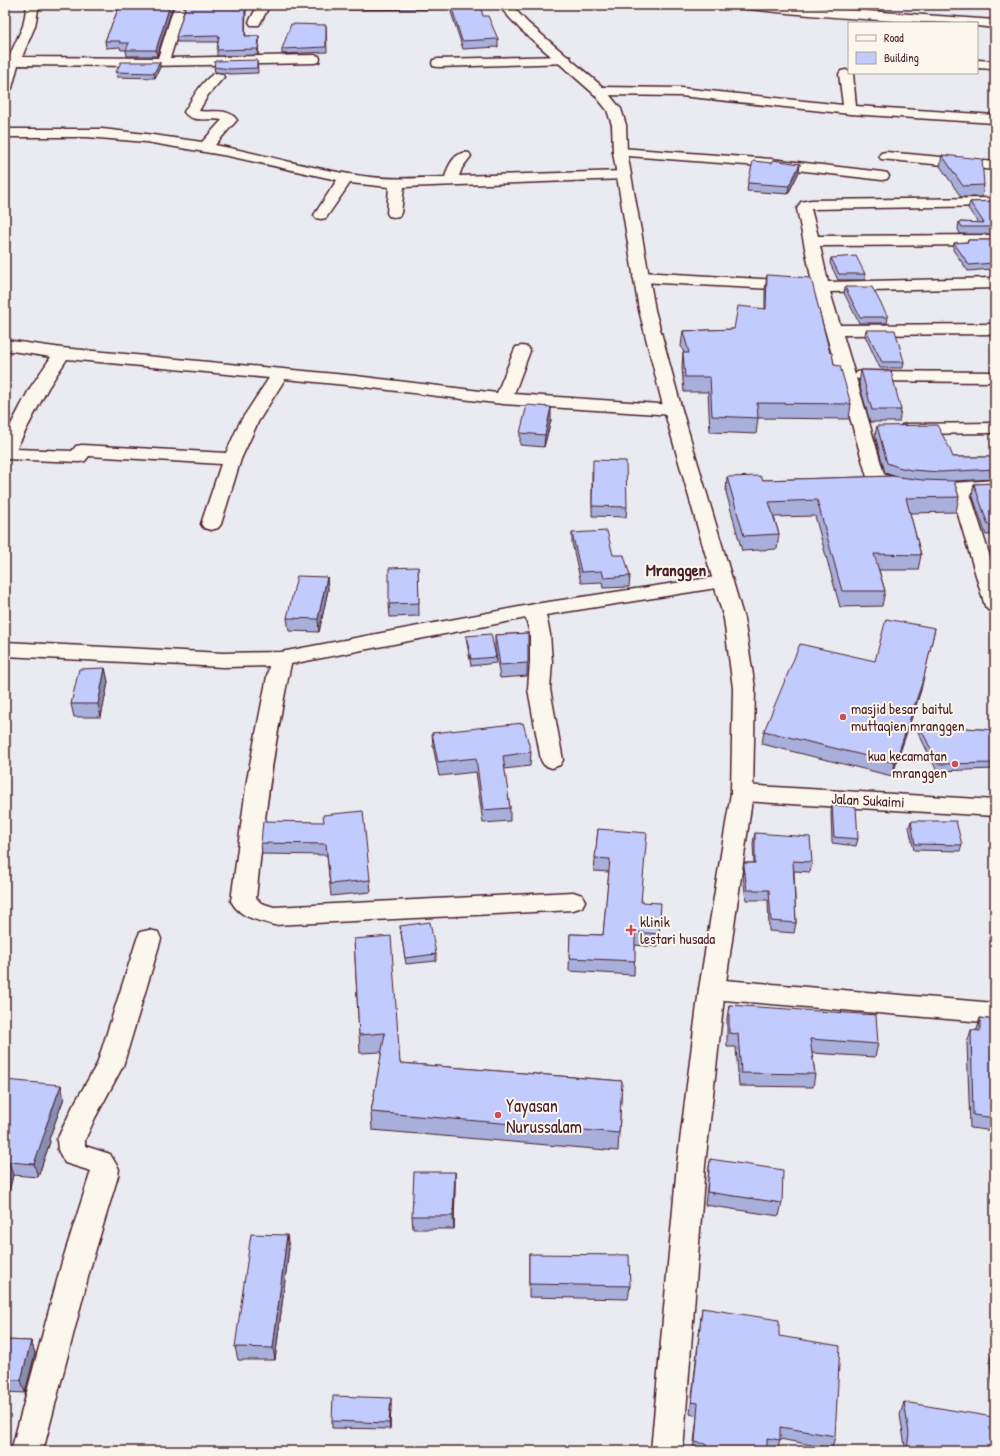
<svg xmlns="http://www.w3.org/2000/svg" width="1000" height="1456" viewBox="0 0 1000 1456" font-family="'Patrick Hand',sans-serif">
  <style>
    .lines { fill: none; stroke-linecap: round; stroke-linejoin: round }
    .minor-casing { stroke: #4a1f2b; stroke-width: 3 }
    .major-casing { stroke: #4a1f2b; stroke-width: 3 }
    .minor { fill: #fbf7ec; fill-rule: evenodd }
    .major { fill: #fbf7ec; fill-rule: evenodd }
    .wall { fill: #a7afda; stroke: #4a1f2b }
    .shaded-wall { fill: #888eb1; stroke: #4a1f2b }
    .building { fill: #c2cbfd; stroke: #4a1f2b }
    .poi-dot { fill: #d1495b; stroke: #fbf7ec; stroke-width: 1.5 }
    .labels { text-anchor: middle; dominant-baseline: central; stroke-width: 4; stroke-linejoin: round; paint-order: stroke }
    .poi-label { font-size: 15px; fill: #4a1f2b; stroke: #fbf7ec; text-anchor: start }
    .street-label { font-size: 15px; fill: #4a1f2b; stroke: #fbf7ec }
    .quarter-label { font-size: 17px; font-weight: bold; fill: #4a1f2b; stroke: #fbf7ec }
    .near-poi-label { font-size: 18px; fill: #4a1f2b; stroke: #fbf7ec; text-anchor: start }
  </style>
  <rect width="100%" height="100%" fill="#eaeaf1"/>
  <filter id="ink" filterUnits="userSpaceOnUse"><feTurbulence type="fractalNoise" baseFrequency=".025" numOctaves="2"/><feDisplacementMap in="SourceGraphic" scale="8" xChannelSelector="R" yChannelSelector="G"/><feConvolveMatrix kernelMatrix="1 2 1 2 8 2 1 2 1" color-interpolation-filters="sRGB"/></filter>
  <g filter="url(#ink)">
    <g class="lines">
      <g class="minor-casing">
        <g id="minor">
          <path d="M27,5H39L35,26L22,57L158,58L173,10L175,7H183L185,10L170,58L314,55L319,56L320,59L319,62L314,63L146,66L18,65L12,88L10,91L5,92V57H9L23,26Z"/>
          <path d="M258,5H270L259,25H251L249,22Z"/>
          <path d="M742,5H782L995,20V28L977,26V23C901,23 824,17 748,9L744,8Z"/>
          <path d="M565,56L570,57L571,60L570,63L438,67L433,66L432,63L433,60L438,59Z"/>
          <path d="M977,60L995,61V69L977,68Z"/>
          <path d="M846,70L853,74L856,106L995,115V123L850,114L681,96L599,95L594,94L592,91L594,88L599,87L681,88L843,105L839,74L841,71Z"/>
          <path d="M217,73L222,74L224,77L208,95L199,111C212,113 228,107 237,120L215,145C267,155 318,171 371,177C396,180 420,178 445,177C448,166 455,150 469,153L471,156L462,168L459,176L624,171L629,172L631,175L629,178L624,179L404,187L401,213L399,216L394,217L389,216L387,213L389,187L350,183L326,218L321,219L316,218L314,215L337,180L228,156L146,142L87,137H5V129H102L146,134L202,142L222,120C211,117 192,124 184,112C191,101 204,76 217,73Z"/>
          <path d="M620,148L771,159L882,172L887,173L889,176L887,179L882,180L771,167L615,155L613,152L615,149Z"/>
          <path d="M886,152L995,162V170L881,159L879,156L881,153Z"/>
          <path d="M995,198V206L811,209L818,236L995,235V245L820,246L828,282L995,278V288L830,292L840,325L995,324V334L843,335L855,375L857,372L863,371L995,372V382L863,381L856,378L884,474C914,489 962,482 995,480V492L970,493L995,573V612L988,610L985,606L952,494C931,494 880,496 867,477L814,291L641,282L635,280L633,277L635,274L641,272L812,282L797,209L801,202L811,200Z"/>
          <path d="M5,340L62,348L356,376L497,393L514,351L516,347L522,346L528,347L530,351L514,394L673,405L679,406L682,410L679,414L673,415L503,404L356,386L285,379L258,422L241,459L221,524L218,528L211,530L204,528L201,524L221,464L89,456L85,461L79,462L5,459V436L30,388L51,357L5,350ZM67,359L269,378L240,422L226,453L82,445L76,446L72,451L16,449L48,388Z"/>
          <path d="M995,423V433L908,434L902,433L899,429L902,425L908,424Z"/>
          <path d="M722,576L729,578L732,582L729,586L546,615L550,634L552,662L550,689L563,760L560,765L552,768L544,765L541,760L528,689L530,662V634L526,618L291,664C274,741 264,819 256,898L261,903L274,907L573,892L582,895L585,901L582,907L573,910L274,925C257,920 240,918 231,901L247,780L269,666L223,667L5,656V642L223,653L281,652L535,604Z"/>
          <path d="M742,785L995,800V816L742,801L734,799L731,793L734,787Z"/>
          <path d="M149,930L158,932L161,939L123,1066L95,1118L85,1140V1146L110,1154L119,1169L118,1176L92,1262L43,1451H11L62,1262L91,1171L65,1163L58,1150L57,1140L73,1106L97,1064L137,939L140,932Z"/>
          <path d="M712,979L995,1003V1023L712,999L703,996L699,989L703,982Z"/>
        </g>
      </g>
      <g class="major-casing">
        <path id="major" d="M498,5H511L528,23L604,88L621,109L626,125L627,152L655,310L682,410L744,619L755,688L753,793L725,989L705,1165L683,1451H651L677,1165L699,989L731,793L733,688L724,619L664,410L639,310L613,152L612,125L607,110L594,94L520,29Z"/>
      </g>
      <use href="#minor" class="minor"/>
      <use href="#major" class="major"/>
    </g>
    <g class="wall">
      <path d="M120,5H182L175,6L172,9L157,56H127L126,50H121L120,47L106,48L105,41Z"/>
      <path d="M184,5H246L245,36H259V41L258,55L217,56V50L218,42H177L176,37L185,8Z"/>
      <path d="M334,5H446L445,9L334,10Z"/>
      <path d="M451,5L483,16L498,39V47L463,49L451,12Z"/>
      <path d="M326,25L327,52L282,54V49Z"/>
      <path d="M257,60L258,73L231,74L215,72L214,67Z"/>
      <path d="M160,67L155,78L117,77L116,72Z"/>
      <path d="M942,155L984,185L982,197H961L940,166Z"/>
      <path d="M772,163L800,164L799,172L788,194L747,191L748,183Z"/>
      <path d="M995,201V234H960L958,229L959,222L978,223L968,208L970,202Z"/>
      <path d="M968,240H995V274L992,269L968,271L953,250L954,243L967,242Z"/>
      <path d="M831,258L865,274V280H838L830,263Z"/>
      <path d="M767,275L830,353L834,365L851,404L849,419L758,418L756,434L710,432L708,392H684L682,368L683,353H684L681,346L683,331L734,329L765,309V290Z"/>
      <path d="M845,287L888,317L887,323H859L844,293Z"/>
      <path d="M866,330L904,362L903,368H880L865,336Z"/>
      <path d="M861,370L901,410L899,422H870L859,383Z"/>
      <path d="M551,420L544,447L520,445V433Z"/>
      <path d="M877,426L953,457H995V479L954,481L959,497L956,512L910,513L921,555L918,570H879L885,591L882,606L840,607L815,516L774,517L779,534L777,549L742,551L726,492L727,477L763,480L894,476L885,473L875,435Z"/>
      <path d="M592,471L627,507L626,517L592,516Z"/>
      <path d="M995,483V535H986L972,494L974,484Z"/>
      <path d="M572,533L613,555L630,576L629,587L603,588L602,582L581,583L572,543Z"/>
      <path d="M418,567L419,616L390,617L389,604Z"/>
      <path d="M327,577L328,590L319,632L289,631L287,618Z"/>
      <path d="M528,633L527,676L500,678L495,648V635Z"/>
      <path d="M466,636L496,657V663L471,666L467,643Z"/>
      <path d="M105,668L108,682L101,717H74L71,704Z"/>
      <path d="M921,690L892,776L762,744L764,731Z"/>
      <path d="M919,725L995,730V769L937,771L918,732Z"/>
      <path d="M432,733L531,752L530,766L504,769L510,808V821L483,823L476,772L439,776L433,746Z"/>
      <path d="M832,805L858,839L856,846L832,843L831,812Z"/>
      <path d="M911,821L962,845L960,851L914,850L909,827Z"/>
      <path d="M324,822L370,880L371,892L331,896L327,855L262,854L261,843Z"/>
      <path d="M598,829L641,902L659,934L658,947L635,945L634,975L569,971L570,934L603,935L609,872L594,871Z"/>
      <path d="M755,833L812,862L810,872L794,871L796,923L794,933L769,931L768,900H746L743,876L744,863H754L753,843Z"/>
      <path d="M400,926L436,954V961L406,964L401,933Z"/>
      <path d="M354,939L400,1063L622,1081L618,1151L372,1130L371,1112L382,1052L360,1053Z"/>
      <path d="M729,1005L878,1044L875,1057L812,1053L815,1074L813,1087L739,1086L736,1047H727V1018Z"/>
      <path d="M980,1018L995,1020V1131L970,1128L967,1043L971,1030H977Z"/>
      <path d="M5,1080L64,1098L49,1139L50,1142L38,1177L13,1175L5,1207Z"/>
      <path d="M710,1159L782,1203L779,1216L705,1205Z"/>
      <path d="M455,1172V1186L454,1229H413L412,1216Z"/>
      <path d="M289,1248L275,1360H238L235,1347Z"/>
      <path d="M529,1254L630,1286L628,1299L529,1297Z"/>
      <path d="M702,1308L779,1336L835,1436L832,1449L780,1439L777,1451L767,1450V1451H693L697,1416L690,1414Z"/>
      <path d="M5,1340L31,1341L35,1353L25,1393L5,1392Z"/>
      <path d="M995,1347V1406L990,1359Z"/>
      <path d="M904,1402L994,1451H905V1446L900,1415Z"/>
      <path d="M391,1404L390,1429L332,1428V1421Z"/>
    </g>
    <g class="shaded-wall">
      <path d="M170,5L175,6L172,9L157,56L156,50Z"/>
      <path d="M245,5H246L245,41Z"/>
      <path d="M259,36V41L258,55V49Z"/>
      <path d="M160,62V67L155,78L154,73Z"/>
      <path d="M800,164L799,172L788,194L789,186Z"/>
      <path d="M551,407V420L544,447L545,435Z"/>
      <path d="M327,577L328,590L319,632L318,619Z"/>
      <path d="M935,628L921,690L892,776L895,763Z"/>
      <path d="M105,668L108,682L101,717L98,704Z"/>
      <path d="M61,1085L64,1098L49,1139L50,1142L38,1177L34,1164L45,1129Z"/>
      <path d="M9,1162L13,1175L5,1207V1178Z"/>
      <path d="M455,1172V1186L454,1229L453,1216Z"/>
      <path d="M287,1235L289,1248L275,1360L273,1348Z"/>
      <path d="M31,1341L35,1353L25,1393L21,1380Z"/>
      <path d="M391,1398V1404L390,1429L389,1423Z"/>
    </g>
    <g class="building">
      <path d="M120,5H170L156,50H126L129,43H120V41H105Z"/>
      <path d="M186,5H245V36H259L258,49L217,50L219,36L176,37Z"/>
      <path d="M451,5H480L483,16H488L498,39L462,41Z"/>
      <path d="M291,24L326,25V47L282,49Z"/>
      <path d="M257,60V68L230,69L214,67L215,61Z"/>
      <path d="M121,62H160L154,73L116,72Z"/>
      <path d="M942,155L982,159L984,185L963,186Z"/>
      <path d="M773,160L800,164L789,186L748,183L753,161L772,163Z"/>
      <path d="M995,201V227H962L959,222L984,223L970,202Z"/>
      <path d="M968,240H995V266L993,263L969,265L954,243L968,242Z"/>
      <path d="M856,256L865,274H839L831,258Z"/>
      <path d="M767,275L811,278L830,353H832L834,365L840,366L851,404L757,403L758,418L712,416L710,377H685L683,353H689L683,331L734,329L738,306L766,309Z"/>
      <path d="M845,287H872L888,317H860Z"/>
      <path d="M866,330H895L904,362H882Z"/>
      <path d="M861,370L891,371L901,410H872Z"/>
      <path d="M527,405L551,407L545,435L520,433Z"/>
      <path d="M937,425L949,447L953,457H995V469L940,472L911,470L898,467L887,463L877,426Z"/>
      <path d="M593,460L626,461L627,507L592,506Z"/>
      <path d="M760,476L763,480L892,476L922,480L954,481L959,497L906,498L921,555L874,554L885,591H842L817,500L769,502L779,534L744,536L727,477Z"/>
      <path d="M995,483V525H988L974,484Z"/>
      <path d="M607,531L613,555H624L630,576L604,578L602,571L581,572L572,533Z"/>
      <path d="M418,567L419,603L389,604V568Z"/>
      <path d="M297,576L327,577L318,619L287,618Z"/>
      <path d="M886,619L935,628L924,677L895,763L764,731L800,644L875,661Z"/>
      <path d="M528,633V663L500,665L495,635Z"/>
      <path d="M491,634L496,657L471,659L466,636Z"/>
      <path d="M105,668L98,704H71L79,669Z"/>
      <path d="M523,723L531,752L503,756L510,808L483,810L476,758L438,762L432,733Z"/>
      <path d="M919,725L995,730V763L938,764Z"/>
      <path d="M832,805L856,807L858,839L834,837Z"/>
      <path d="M363,811L370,880L330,884L326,844L261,843L263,821L324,822L323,815Z"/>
      <path d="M911,821H956L962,845L915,844Z"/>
      <path d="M598,829L647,833L641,902L661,903L659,934L635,932V961L569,958L570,934L603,935L610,859L595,858Z"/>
      <path d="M755,833L810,837L812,862L793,861L796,923L771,921L769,890H747L744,866V863H755Z"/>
      <path d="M430,922L436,954L405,958L400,926Z"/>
      <path d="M391,936L400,1063L622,1081L619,1133L371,1112L385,1033L359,1035L354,939Z"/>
      <path d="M729,1005L876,1015L878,1044L810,1039L815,1074L741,1073L738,1034L729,1033Z"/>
      <path d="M980,1018L995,1020V1118L973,1115L971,1030L980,1031Z"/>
      <path d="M5,1080L61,1085L45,1129H46L34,1164L9,1162L5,1178Z"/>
      <path d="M710,1159L783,1170L782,1203L707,1192Z"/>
      <path d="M414,1172H455L453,1216H412Z"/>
      <path d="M251,1234L287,1235L273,1348L235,1347Z"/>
      <path d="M529,1254L629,1255L630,1286L529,1284Z"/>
      <path d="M702,1308L779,1320V1336L840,1346L835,1436L780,1427V1440L767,1438V1451H706V1444L695,1442L698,1403L692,1402Z"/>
      <path d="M5,1340L31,1341L21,1380H5Z"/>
      <path d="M333,1396L391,1398L389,1423L332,1421Z"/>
      <path d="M904,1402L993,1417L994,1451H907L909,1433Z"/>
    </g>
  </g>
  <g class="poi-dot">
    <circle cx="843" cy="717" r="4"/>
    <circle cx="955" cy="764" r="4"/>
    <path d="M629 924h4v4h4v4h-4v4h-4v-4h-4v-4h4z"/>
    <circle cx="498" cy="1115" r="4"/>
  </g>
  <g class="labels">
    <g class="poi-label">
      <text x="851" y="708">masjid besar baitul<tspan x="851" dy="17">muttaqien mranggen</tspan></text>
      <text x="947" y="755" text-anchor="end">kua kecamatan<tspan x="947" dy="17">mranggen</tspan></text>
      <text x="640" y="921">klinik<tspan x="640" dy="17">lestari husada</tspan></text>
    </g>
    <g class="street-label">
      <text transform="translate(868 800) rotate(3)">Jalan Sukaimi</text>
    </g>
    <g class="quarter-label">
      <text x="676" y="569">Mranggen</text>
    </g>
    <g class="near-poi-label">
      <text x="506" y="1105">Yayasan<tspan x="506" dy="21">Nurussalam</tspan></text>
    </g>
  </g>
  <rect width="1000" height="1456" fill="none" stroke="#fbf7ec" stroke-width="20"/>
  <rect x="10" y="10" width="980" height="1436" fill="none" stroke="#4a1f2b" stroke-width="1.5" filter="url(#ink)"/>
  <rect x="848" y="22" width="130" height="52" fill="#fbf7ec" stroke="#b4a19f"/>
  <rect x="856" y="35" width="20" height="6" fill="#fbf7ec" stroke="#b4a19f"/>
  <text x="884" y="42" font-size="12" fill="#4a1f2b">Road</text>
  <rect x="856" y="52" width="20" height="12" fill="#c2cbfd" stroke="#b4a19f"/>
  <text x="884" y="62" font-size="12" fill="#4a1f2b">Building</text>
</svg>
